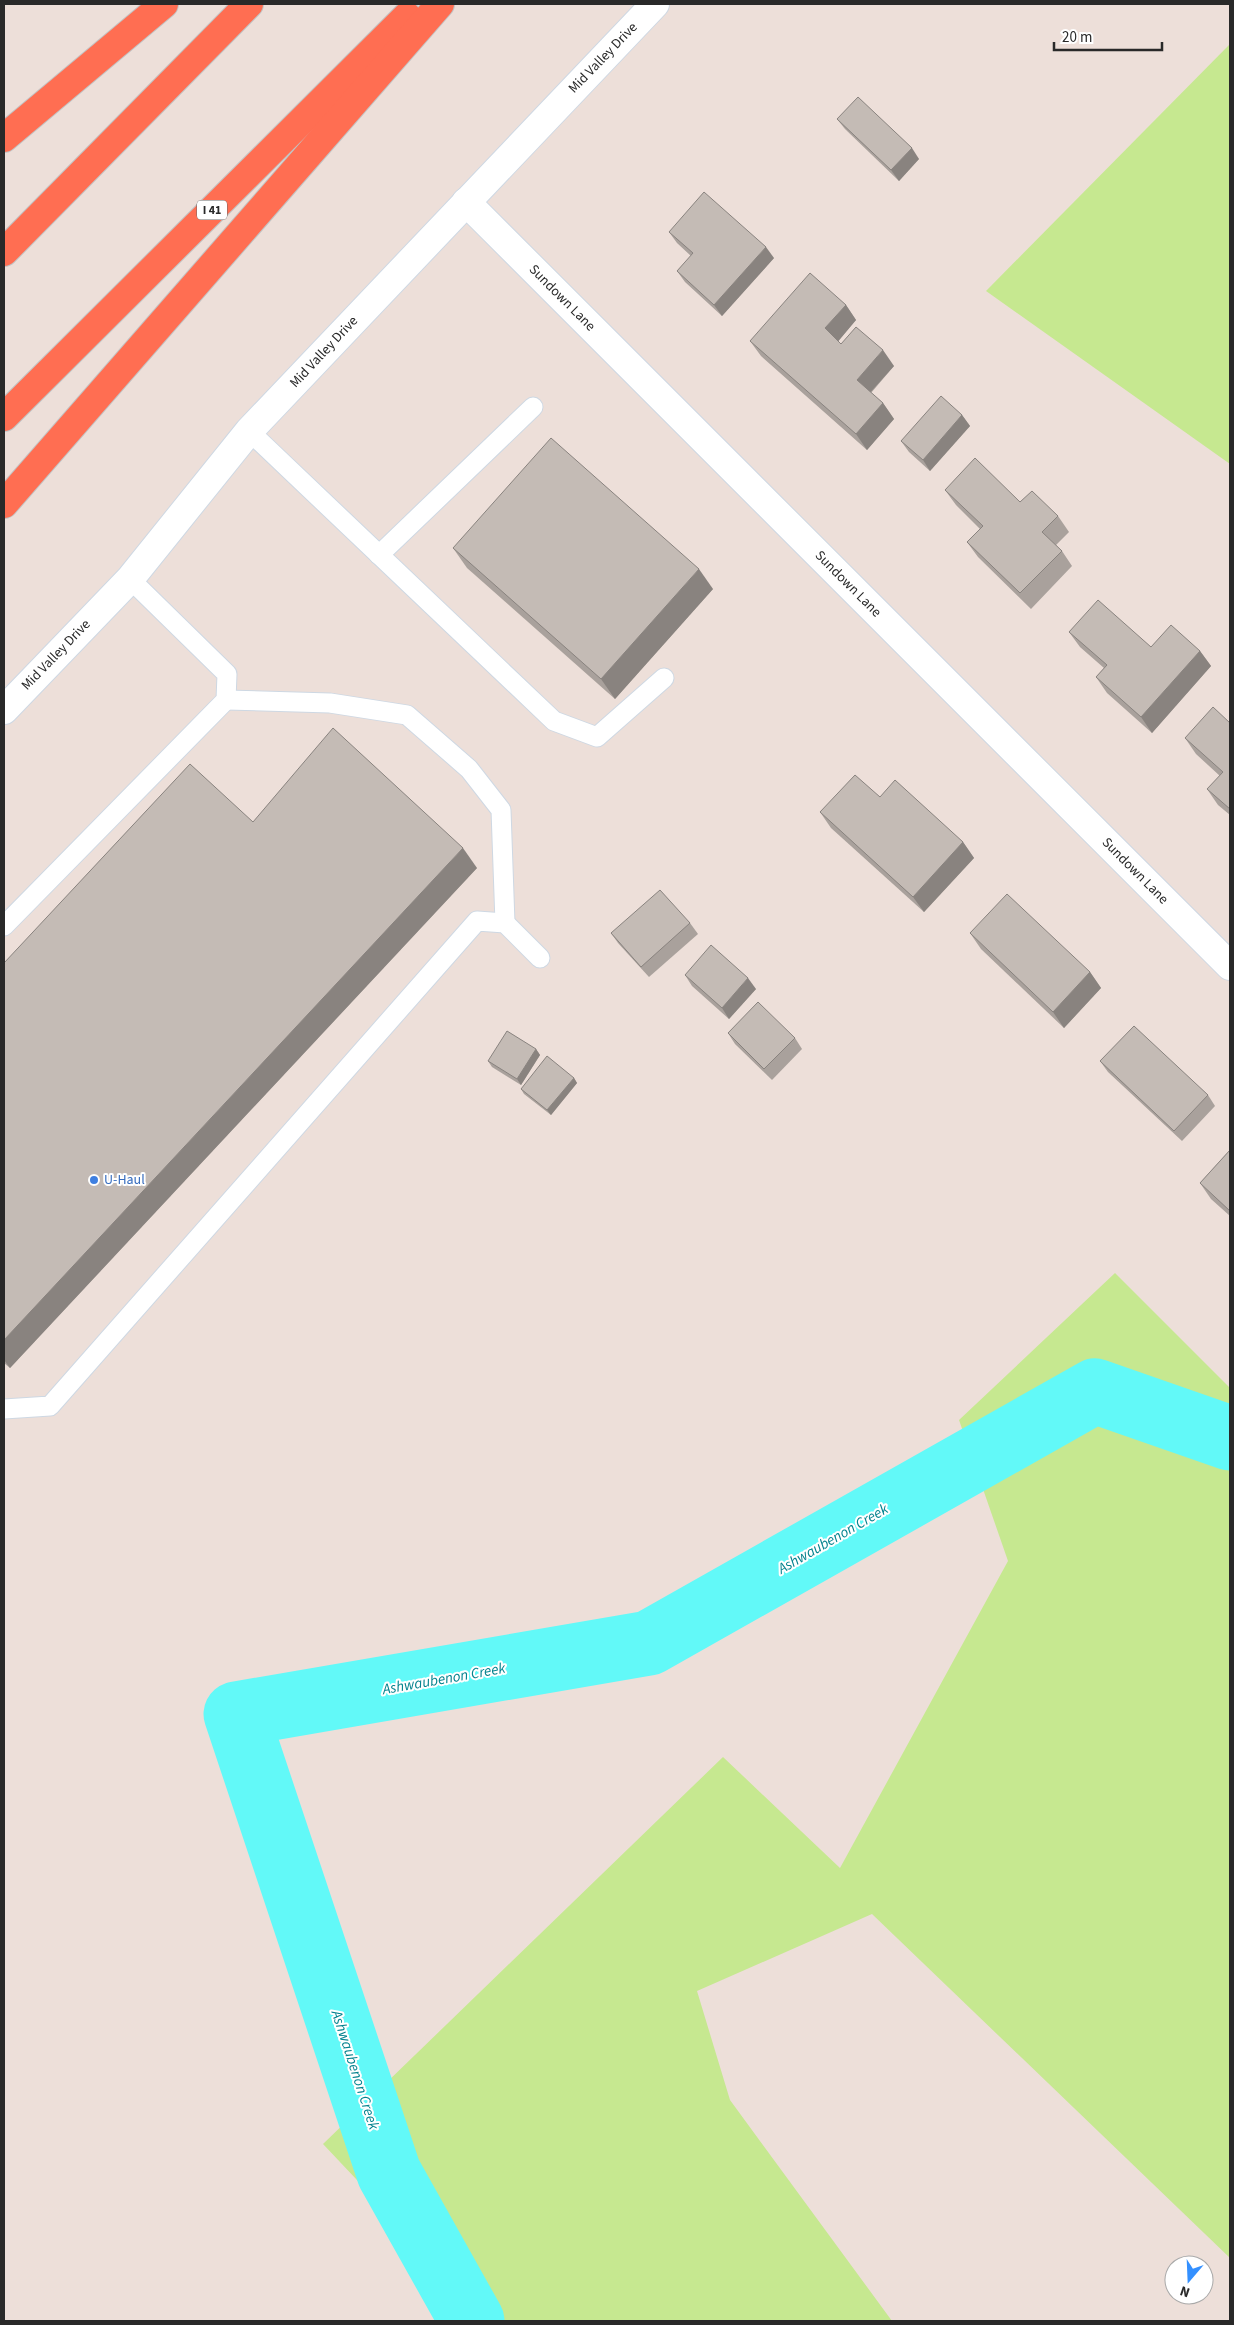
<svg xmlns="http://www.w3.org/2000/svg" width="1234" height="2325" viewBox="0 0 1234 2325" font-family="'Source Sans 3',sans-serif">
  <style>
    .green { fill: #c6e890 }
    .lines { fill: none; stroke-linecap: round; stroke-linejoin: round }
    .river { stroke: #62f9f8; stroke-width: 65 }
    .service-casing { stroke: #ced8e3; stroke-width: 21 }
    .minor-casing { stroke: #ced8e3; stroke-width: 30 }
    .motorway-casing { stroke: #c3c3c3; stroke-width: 30 }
    .service { stroke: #fff; stroke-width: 19 }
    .minor { stroke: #fff; stroke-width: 28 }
    .motorway { stroke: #ff6e52; stroke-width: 28 }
    .wall { fill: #a9a19c }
    .shaded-wall { fill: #89837f }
    .building { fill: #c4bbb5; stroke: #89837f }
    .shop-dot { fill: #3f7fe0; stroke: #fff; stroke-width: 2 }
    .labels { text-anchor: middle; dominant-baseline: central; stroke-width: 4; stroke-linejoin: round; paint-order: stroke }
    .shield { fill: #fff; stroke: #696969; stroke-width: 1 }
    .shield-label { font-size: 12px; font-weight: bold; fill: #292929 }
    .street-label { font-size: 14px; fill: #292929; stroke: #fff }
    .shop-label { font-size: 14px; fill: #366cbe; stroke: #fff; text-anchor: start }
    .water-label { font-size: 15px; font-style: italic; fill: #04838e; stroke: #fff }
  </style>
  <rect width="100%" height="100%" fill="#eddfd9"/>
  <g class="green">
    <path d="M1230,44V464L986,291Z"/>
    <path d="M1115,1273L1230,1388V2258L872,1914L697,1991L730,2100L892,2321H490L323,2144L723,1757L840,1868L1008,1561L959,1420Z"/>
  </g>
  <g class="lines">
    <path class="river" d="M472,2321L389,2173L236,1714L649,1643L1095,1391L1230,1438"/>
    <g class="service-casing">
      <g id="service">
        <path d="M249,431L554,721L597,737L664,678"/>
        <path d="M379,555L533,407"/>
        <path d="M226,700L330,703L407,715L469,769L501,810L505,923"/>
        <path d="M4,926L226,700L227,674L130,579"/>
        <path d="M4,1409L50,1406L477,921L505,923L540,958"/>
      </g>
    </g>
    <g class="minor-casing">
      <g id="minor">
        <path d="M466,202L1230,966"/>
        <path d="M4,710L130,579L249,431L655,4"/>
      </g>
    </g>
    <g class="motorway-casing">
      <g id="motorway">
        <path d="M4,138L164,4"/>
        <path d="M4,252L249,4"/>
        <path d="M4,417L407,16"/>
        <path d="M4,504L440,4"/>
      </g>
    </g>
    <use href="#service" class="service"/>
    <use href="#minor" class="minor"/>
    <use href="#motorway" class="motorway"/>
  </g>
  <g class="wall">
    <path d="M837,119L919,159L899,181L845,129Z"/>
    <path d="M669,232L774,258L722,316L685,282L677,271L691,256L677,243Z"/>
    <path d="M846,305L856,320L838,341L841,344L894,366L871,393L883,403L894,419L867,450L761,356L750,341Z"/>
    <path d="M962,415L970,426L930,471L909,452L901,441Z"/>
    <path d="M945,490L1020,502L1058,516L1069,532L1056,545L1062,551L1072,566L1031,609L978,557L967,542L980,529L956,505Z"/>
    <path d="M453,548L713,589L615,699L467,568Z"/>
    <path d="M1069,632L1151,647L1200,651L1211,666L1152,733L1107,693L1096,677L1104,668L1080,647Z"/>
    <path d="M1230,723V815L1218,805L1207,789L1220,776L1196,754L1185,738Z"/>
    <path d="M880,797L963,842L974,858L924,912L831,828L820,812Z"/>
    <path d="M253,822L477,868L10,1368L4,1363V963Z"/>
    <path d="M690,923L698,934L649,977L618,943L611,933Z"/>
    <path d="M970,933L1090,972L1101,988L1064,1028L981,949Z"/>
    <path d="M685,975L756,989L729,1019L692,986Z"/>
    <path d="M728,1033L795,1038L802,1049L772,1080L735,1044Z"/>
    <path d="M536,1049L540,1055L521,1085L492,1067L488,1061Z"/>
    <path d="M1100,1061L1208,1095L1215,1106L1182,1141L1108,1072Z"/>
    <path d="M574,1078L577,1083L551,1115L524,1094L521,1089Z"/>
    <path d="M1230,1150V1216L1211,1199L1200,1183Z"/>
  </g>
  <g class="shaded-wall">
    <path d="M912,148L919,159L899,181L891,170Z"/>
    <path d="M766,247L774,258L722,316L714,305Z"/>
    <path d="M846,305L856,320L836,344L825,328Z"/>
    <path d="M883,350L894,366L867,396L857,380Z"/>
    <path d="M883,403L894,419L867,450L856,434Z"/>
    <path d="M962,415L970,426L930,471L923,460Z"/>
    <path d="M699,569L713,589L615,699L601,679Z"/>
    <path d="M1200,651L1211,666L1152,733L1141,717Z"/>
    <path d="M963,842L974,858L924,912L913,897Z"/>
    <path d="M463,848L477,868L10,1368L4,1360V1340Z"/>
    <path d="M1090,972L1101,988L1064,1028L1053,1012Z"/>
    <path d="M748,978L756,989L729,1019L722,1008Z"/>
    <path d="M536,1049L540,1055L521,1085L517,1079Z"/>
    <path d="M574,1078L577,1083L551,1115L547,1110Z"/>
  </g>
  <g class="building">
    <path d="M858,97L912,148L891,170L837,119Z"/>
    <path d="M704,192L766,247L714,305L677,271L693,253L669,232Z"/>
    <path d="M810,273L846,305L825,328L841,344L856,327L883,350L857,380L883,403L856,434L750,341Z"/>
    <path d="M941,396L962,415L923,460L901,441Z"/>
    <path d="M551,438L699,569L601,679L453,548Z"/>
    <path d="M975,458L1020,502L1032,491L1058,516L1042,532L1062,551L1020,593L967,542L983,526L945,490Z"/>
    <path d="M1098,600L1151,647L1171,625L1200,651L1141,717L1096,677L1107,665L1069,632Z"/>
    <path d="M1213,707L1230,723V809L1207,789L1223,772L1185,738Z"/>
    <path d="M333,728L463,848L4,1340V963L190,764L253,822Z"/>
    <path d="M855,775L880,797L895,780L963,842L913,897L820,812Z"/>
    <path d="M660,890L690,923L641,967L611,933Z"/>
    <path d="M1007,894L1090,972L1053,1012L970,933Z"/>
    <path d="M711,945L748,978L722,1008L685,975Z"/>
    <path d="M758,1002L795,1038L764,1069L728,1033Z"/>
    <path d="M1134,1026L1208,1095L1174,1131L1100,1061Z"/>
    <path d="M507,1031L536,1049L517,1079L488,1061Z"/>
    <path d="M547,1056L574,1078L547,1110L521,1089Z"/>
    <path d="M1230,1150V1211L1200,1183Z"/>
  </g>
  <circle class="shop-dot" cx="94" cy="1180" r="5"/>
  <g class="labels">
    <rect class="shield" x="197" y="200.5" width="30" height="19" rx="4"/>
    <g class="shield-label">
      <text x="212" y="210">I 41</text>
    </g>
    <g class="street-label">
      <text transform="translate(603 58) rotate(-46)">Mid Valley Drive</text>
      <text transform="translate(562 298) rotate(45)">Sundown Lane</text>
      <text transform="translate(324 352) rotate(-47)">Mid Valley Drive</text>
      <text transform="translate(848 584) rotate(45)">Sundown Lane</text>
      <text transform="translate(56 655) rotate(-46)">Mid Valley Drive</text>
      <text transform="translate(1135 871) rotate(45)">Sundown Lane</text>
    </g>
    <g class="shop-label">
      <text x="104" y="1180">U-Haul</text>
    </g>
    <g class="water-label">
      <text transform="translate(833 1539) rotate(-30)">Ashwaubenon Creek</text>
      <text transform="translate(444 1679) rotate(-10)">Ashwaubenon Creek</text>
      <text transform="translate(355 2070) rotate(72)">Ashwaubenon Creek</text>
    </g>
  </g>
  <rect width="1234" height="2325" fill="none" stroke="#292929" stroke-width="10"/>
  <g transform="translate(1189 2280) rotate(199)"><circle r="24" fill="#ffffff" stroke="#a9a9a9"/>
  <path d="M0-4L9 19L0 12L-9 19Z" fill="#3490ff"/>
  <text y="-8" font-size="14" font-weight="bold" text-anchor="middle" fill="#292929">N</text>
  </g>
  <path d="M1054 42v8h108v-8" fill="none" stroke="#292929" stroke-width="2.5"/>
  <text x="1062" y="42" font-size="15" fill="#292929" stroke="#ffffff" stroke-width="4" paint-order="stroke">20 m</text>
</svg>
